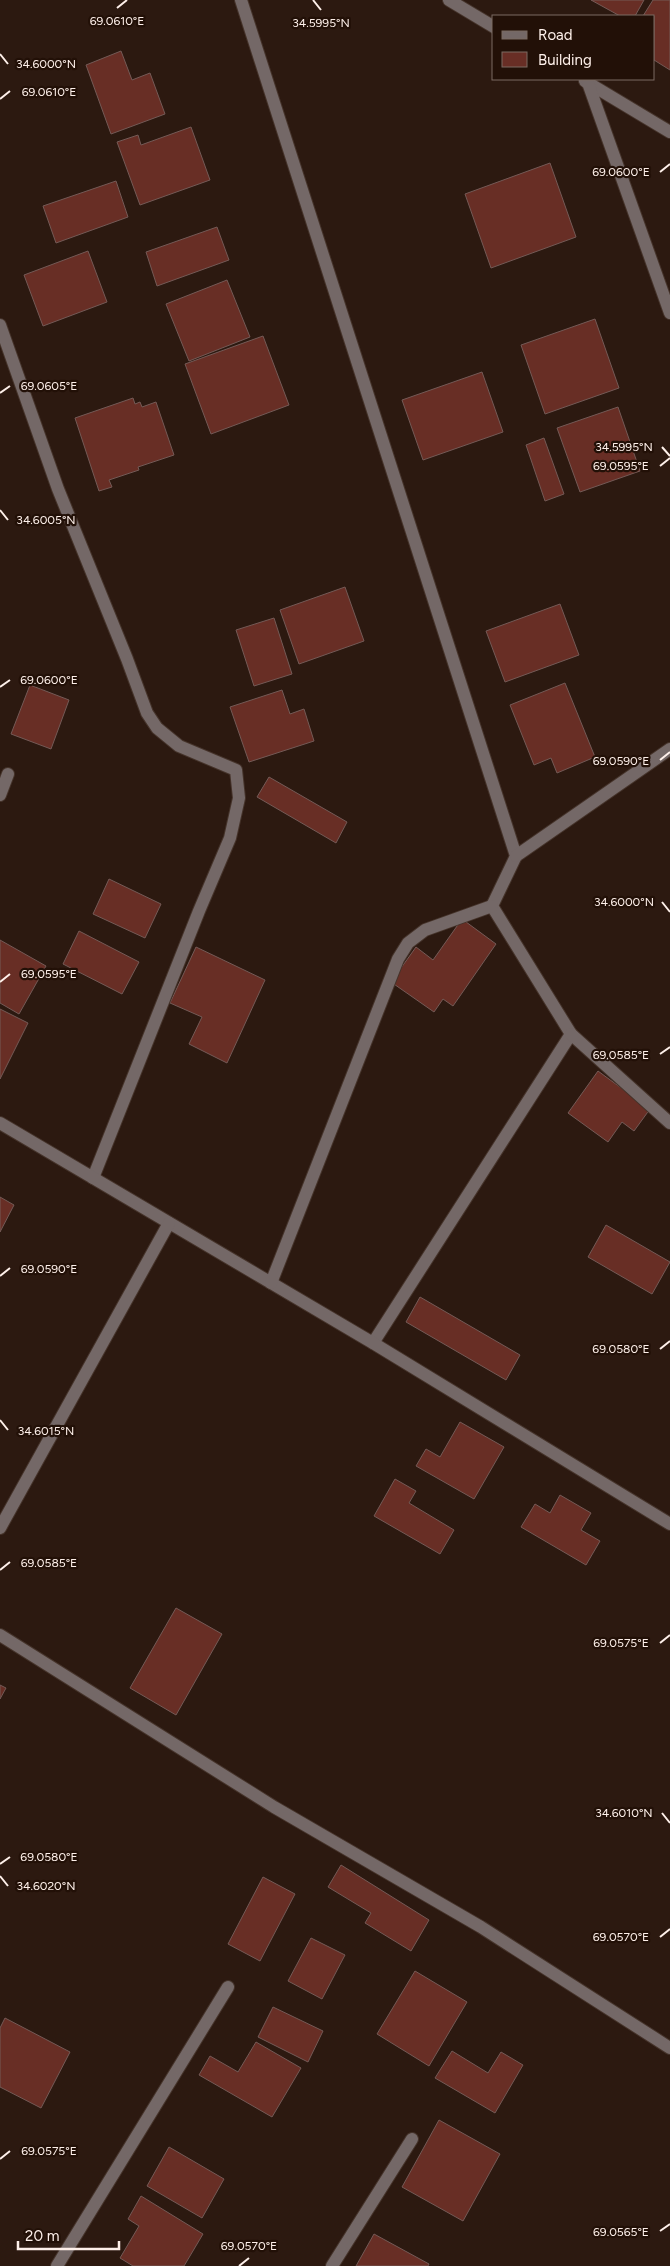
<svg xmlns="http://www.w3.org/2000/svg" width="670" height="2266" viewBox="0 0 670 2266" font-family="Figtree,sans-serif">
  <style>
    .building { fill: #682e25; stroke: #745a56 }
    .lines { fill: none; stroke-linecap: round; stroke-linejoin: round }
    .street-casing { stroke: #45332a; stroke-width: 14 }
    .street { stroke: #746867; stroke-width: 12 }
    .ticks { fill: none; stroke: #fef0ea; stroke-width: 2 }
    .ticks-label { font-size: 12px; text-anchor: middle; fill: #fef0ea; stroke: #221007; stroke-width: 4.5; stroke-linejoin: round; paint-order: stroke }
  </style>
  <rect width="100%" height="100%" fill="#2c1910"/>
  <g class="building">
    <path d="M591,0H644L635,16H620Z"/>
    <path d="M653,0H670V70L654,60V16H643Z"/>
    <path d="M121,51L132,80L150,73L165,114L111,134L86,65Z"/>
    <path d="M191,127L210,180L140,205L117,142L138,135L141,145Z"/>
    <path d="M550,163L576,237L491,268L465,194Z"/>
    <path d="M116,181L128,217L56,243L43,206Z"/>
    <path d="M217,227L229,260L157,286L146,252Z"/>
    <path d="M88,251L107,302L43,326L24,275Z"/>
    <path d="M227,280L250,337L189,361L166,304Z"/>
    <path d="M595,319L619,388L545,414L521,345Z"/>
    <path d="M263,336L289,405L211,434L185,364Z"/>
    <path d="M482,372L503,432L423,460L402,400Z"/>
    <path d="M133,398L135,404L140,402L142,407L156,402L174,455L138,467L139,470L109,480L112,487L99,491L75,418Z"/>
    <path d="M618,407L640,471L580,492L557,428Z"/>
    <path d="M544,438L564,494L545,501L526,445Z"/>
    <path d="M345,587L364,641L299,664L280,610Z"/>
    <path d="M560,604L579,655L505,682L486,631Z"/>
    <path d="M274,618L292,674L254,686L236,630Z"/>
    <path d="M565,683L595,757L557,773L551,758L534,765L510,705Z"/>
    <path d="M30,685L69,700L51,749L11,734Z"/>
    <path d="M282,690L290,714L304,709L314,741L249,762L230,707Z"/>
    <path d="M269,777L347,822L336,843L257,797Z"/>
    <path d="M109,879L161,904L145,938L93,914Z"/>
    <path d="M462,919L496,944L453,1006L443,999L434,1012L391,982L416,947L433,960Z"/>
    <path d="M79,931L139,962L122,994L63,964Z"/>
    <path d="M0,940L46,966L19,1014L0,1003Z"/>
    <path d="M196,947L265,980L227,1063L189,1044L202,1017L170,1003Z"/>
    <path d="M0,1009L28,1023L0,1079Z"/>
    <path d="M598,1071L650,1109L634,1131L622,1122L608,1142L568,1113Z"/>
    <path d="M0,1197L14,1205L0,1232Z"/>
    <path d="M606,1225L670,1262L652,1294L588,1257Z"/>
    <path d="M420,1297L520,1355L506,1380L406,1322Z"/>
    <path d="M460,1422L504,1447L474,1499L416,1466L426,1449L440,1457Z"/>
    <path d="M395,1479L416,1491L409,1503L454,1530L440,1554L374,1516Z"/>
    <path d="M560,1495L591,1513L581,1530L600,1541L586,1565L521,1527L535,1504L550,1513Z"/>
    <path d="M176,1608L222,1634L176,1715L130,1688Z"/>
    <path d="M0,1685L6,1688L0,1699Z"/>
    <path d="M341,1865L429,1920L411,1951L365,1923L371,1913L328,1887Z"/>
    <path d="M263,1877L295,1894L260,1961L228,1944Z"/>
    <path d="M311,1938L345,1955L322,1999L288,1981Z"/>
    <path d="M415,1971L467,2002L429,2066L377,2034Z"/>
    <path d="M273,2007L323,2031L308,2062L258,2037Z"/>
    <path d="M5,2018L70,2052L41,2108L0,2087V2028Z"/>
    <path d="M256,2042L301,2068L272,2117L199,2075L210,2056L238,2072Z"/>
    <path d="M452,2051L488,2073L501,2052L523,2065L495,2113L435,2078Z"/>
    <path d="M439,2120L500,2154L463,2221L402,2187Z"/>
    <path d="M169,2147L224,2179L202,2218L147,2186Z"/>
    <path d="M141,2196L203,2234L184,2266H133L120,2258L139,2226L128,2219Z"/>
    <path d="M374,2234L429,2264L428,2266H356Z"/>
  </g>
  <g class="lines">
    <g class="street-casing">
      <g id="street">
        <path d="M241,0L516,856L492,906L571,1034L373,1343"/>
        <path d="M449,0L494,27"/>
        <path d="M585,81L670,132"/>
        <path d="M588,83L670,313"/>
        <path d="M0,325L58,489L127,659L147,713L157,728L179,746L236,770L239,798L230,838L199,911L93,1178"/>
        <path d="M0,795L8,774"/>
        <path d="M516,856L670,749"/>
        <path d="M571,1034L670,1123"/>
        <path d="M0,1123L373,1343L670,1524"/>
        <path d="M271,1283L398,959L408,943L425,930L492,906"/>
        <path d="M0,1528L169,1223"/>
        <path d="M0,1635L274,1807L481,1927L670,2048"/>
        <path d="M57,2266L228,1987"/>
        <path d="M332,2266L412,2139"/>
      </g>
    </g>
    <use href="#street" class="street"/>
  </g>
  <path class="ticks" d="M313,0L321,10M117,8L127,0M0,54L8,64M0,99L10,91M660,172L670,164M0,393L10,386M662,447L670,456M660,466L670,458M0,510L8,520M0,687L10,680M660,760L670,752M662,902L670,912M0,982L10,974M660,1054L670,1047M0,1276L10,1268M660,1349L670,1341M0,1420L8,1430M0,1570L10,1562M660,1643L670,1635M662,1813L670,1823M0,1864L10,1857M0,1876L8,1886M660,1937L670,1929M0,2159L10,2151M660,2231L670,2224M239,2266L249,2258"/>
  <g class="ticks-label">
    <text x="117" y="25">69.0610°E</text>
    <text x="321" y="27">34.5995°N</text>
    <text x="46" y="68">34.6000°N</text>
    <text x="49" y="96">69.0610°E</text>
    <text x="621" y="176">69.0600°E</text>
    <text x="49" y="390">69.0605°E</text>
    <text x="624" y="451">34.5995°N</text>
    <text x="621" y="470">69.0595°E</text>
    <text x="46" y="524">34.6005°N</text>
    <text x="49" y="684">69.0600°E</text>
    <text x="621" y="765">69.0590°E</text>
    <text x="624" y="906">34.6000°N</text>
    <text x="49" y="978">69.0595°E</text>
    <text x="621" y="1059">69.0585°E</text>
    <text x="49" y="1273">69.0590°E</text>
    <text x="621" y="1353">69.0580°E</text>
    <text x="46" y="1435">34.6015°N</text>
    <text x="49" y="1567">69.0585°E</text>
    <text x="621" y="1647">69.0575°E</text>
    <text x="624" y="1817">34.6010°N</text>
    <text x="49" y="1861">69.0580°E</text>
    <text x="46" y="1890">34.6020°N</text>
    <text x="621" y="1941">69.0570°E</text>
    <text x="49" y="2155">69.0575°E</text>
    <text x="621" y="2236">69.0565°E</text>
    <text x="249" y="2250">69.0570°E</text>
  </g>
  <rect x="492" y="15" width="162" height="65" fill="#221007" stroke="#7a6a62"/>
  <rect x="502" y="31" width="25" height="8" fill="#746867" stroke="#7a6a62"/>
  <text x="538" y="40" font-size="15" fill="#fef0ea">Road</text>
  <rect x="502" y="52" width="25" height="15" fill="#682e25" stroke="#7a6a62"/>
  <text x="538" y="65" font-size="15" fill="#fef0ea">Building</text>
  <path d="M18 2241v8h101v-8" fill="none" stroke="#fef0ea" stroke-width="2.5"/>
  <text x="25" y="2241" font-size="15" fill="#fef0ea" stroke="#221007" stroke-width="4" paint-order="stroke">20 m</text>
</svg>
